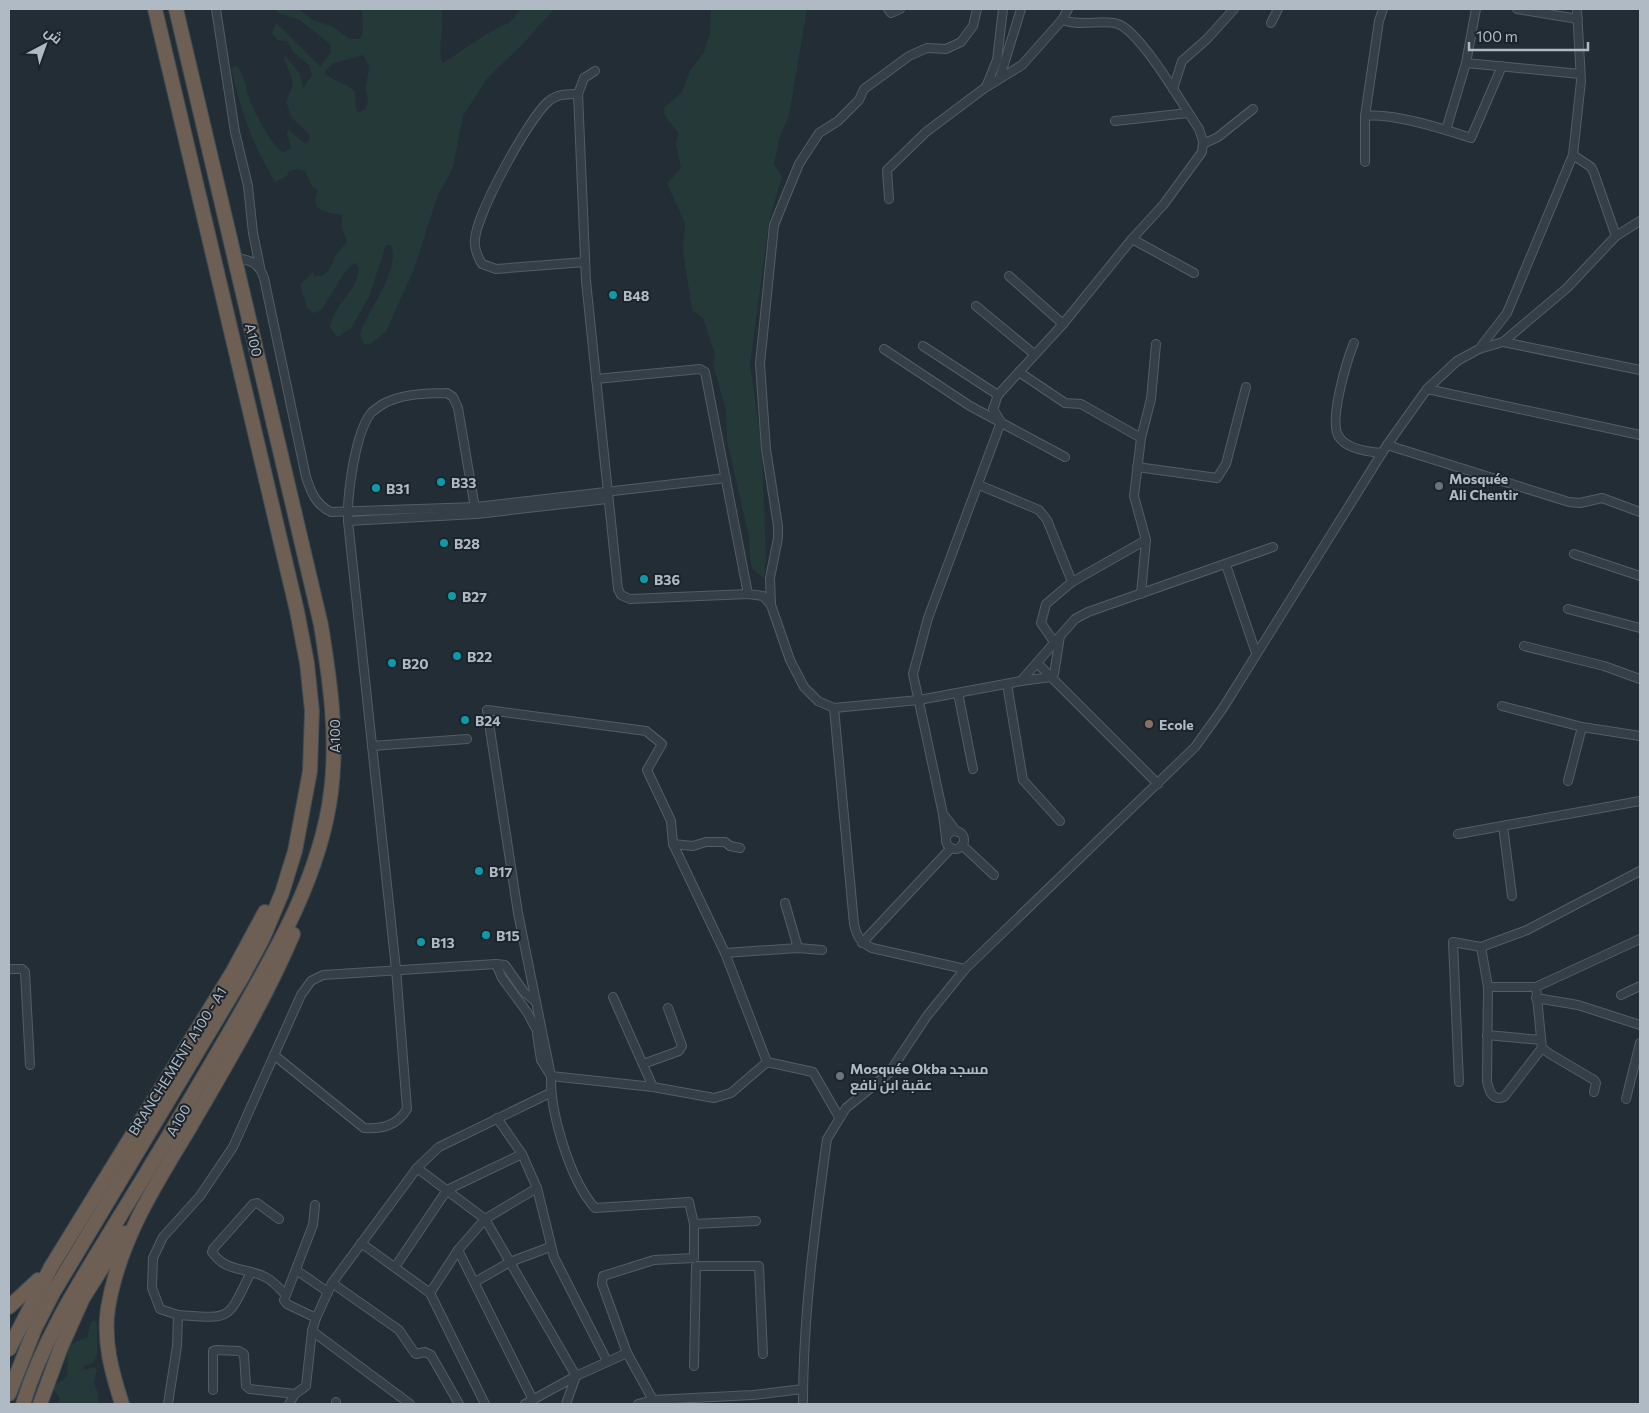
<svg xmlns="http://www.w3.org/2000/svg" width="1649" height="1413" viewBox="0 0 1649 1413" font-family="Commissioner,Cairo,sans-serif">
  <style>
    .green { fill: #253a38; fill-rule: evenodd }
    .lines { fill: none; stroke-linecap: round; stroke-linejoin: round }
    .minor-casing { stroke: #535d65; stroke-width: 10 }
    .motorway-casing { stroke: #404a52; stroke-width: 16 }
    .minor { stroke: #353f47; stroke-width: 8 }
    .motorway { stroke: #6d5f53; stroke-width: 14 }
    .culture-dot { fill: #0f9aa8; stroke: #1b242c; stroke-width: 2 }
    .worship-dot { fill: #6b7280; stroke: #1b242c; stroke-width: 2 }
    .education-dot { fill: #8d6e63; stroke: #1b242c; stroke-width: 2 }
    .labels { text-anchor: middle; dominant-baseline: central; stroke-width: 4; stroke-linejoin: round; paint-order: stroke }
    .poi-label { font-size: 14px; font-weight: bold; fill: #b0bac4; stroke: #1b242c; text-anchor: start }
    .street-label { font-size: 14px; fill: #b0bac4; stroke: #1b242c }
  </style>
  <rect width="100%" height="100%" fill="#222d36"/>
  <g class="green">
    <path d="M275,9H298L313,20L333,27L350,39H360L363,31L362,11L359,9H441C446,28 436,47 443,63L485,35L510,22L521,9H554L522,45L488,77L463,116L453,168L438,195L413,272L386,331L371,344H364L360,335C367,310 401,270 391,245H386L369,297L351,328L337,337L330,327C335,302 357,293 359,268L356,263C345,265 330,300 320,311L313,313L307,308L300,285L313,272L314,276C329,278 331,265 336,255C339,250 344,246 347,242L342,228V215C327,212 308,212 318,190L312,186L305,171L298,169L289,171L287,176L275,182C253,147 240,108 231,68L236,66C244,74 245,84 248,95C253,112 270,142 283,153L291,148L287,134L288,129L305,144L309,140V134L292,118L286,102C287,97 291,91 292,86C295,75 284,67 284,54L300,74L303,89L312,75L309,65L294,53L287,41L277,40L272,33L276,23L320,66L331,52L330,44L300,20L278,13ZM363,55L369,66L366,88L368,102L365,109L358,113L356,109L355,91C345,83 334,81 325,74V71L334,63Z"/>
    <path d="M711,9H807L789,116L780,136L774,164L782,176L769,221L750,365L760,434L763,482L766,558L764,579L752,568L750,559L749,537L727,441L726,410L713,365L715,354L703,318L692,310L683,251L685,223L667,184L681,168L676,144L678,133L664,114V108L682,92L690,71L704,52L710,32Z"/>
    <path d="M94,1320L97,1323V1354L93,1363L83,1366L85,1370L94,1367L97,1369L94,1384L98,1393L99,1404H58L60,1398L52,1388L67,1376C71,1353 58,1345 87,1338L90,1324Z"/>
  </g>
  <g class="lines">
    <g class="minor-casing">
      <g id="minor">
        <path d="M216,9L235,132L248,186L253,233L260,267"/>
        <path d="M888,9L891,13L900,9"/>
        <path d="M1517,9L1578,19"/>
        <path d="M1271,23L1278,9"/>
        <path d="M1466,63L1580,74"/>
        <path d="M595,71L584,78L578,94L586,281L618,589L621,595L630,599L748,594L763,596L771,605L790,660L804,687L818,701L834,708L919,700L1021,681L1075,619L1088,612L1273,547"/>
        <path d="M1000,77L1021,9"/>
        <path d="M988,86L1022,65L1062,20"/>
        <path d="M1173,89L1182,61L1207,39L1234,9"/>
        <path d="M578,94C568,94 557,94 549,101C529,117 477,213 475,239C474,248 477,256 482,264L496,269L585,262"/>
        <path d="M1365,116L1379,21L1383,9"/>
        <path d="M1115,121L1188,113"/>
        <path d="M1446,130L1466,63L1476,9"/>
        <path d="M1203,144L1218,137L1253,109"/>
        <path d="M1365,162V116C1392,112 1444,129 1471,138L1502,66"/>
        <path d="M889,199L887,170L926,132L986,87L997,60L1003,9"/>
        <path d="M1616,236L1640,221"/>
        <path d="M1132,239L1194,273"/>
        <path d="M236,258C251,260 259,263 264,278L306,477C311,492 316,505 331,512L476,507L726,478"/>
        <path d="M1009,276L1063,324"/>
        <path d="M976,306L1034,354"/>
        <path d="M1503,342L1567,288L1616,236L1594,173L1591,167L1573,155"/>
        <path d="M1354,343C1347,360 1328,422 1339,437C1347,449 1369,452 1382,453"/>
        <path d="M923,346L998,395"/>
        <path d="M884,349L970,406L1065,457"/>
        <path d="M1479,349L1503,342L1640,370"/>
        <path d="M1019,372L1065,403L1081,404L1141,438"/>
        <path d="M596,379L700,369L705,372L748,594"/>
        <path d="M1427,389L1640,435"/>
        <path d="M1387,445L1569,502L1580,503L1602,498L1640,512"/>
        <path d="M1137,467L1217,478L1226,464L1246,387"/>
        <path d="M979,485L1039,510L1047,520L1072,582"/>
        <path d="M348,521L476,514L607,499"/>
        <path d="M1574,554L1640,576"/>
        <path d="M1226,565L1256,653"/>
        <path d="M1141,594L1146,540L1134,496L1141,438L1151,399L1156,344"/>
        <path d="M771,605L770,578L778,538V526L766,449L760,364L774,225L799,164L819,133L838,121L859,100L864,89L909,56L927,48L946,49L961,42L973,26L977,9"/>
        <path d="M1568,609L1640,628"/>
        <path d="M1054,642L1041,623L1046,604L1072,582L1146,540"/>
        <path d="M1524,646L1604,666L1640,679"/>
        <path d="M1037,663L1158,784"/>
        <path d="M1021,681L1051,677L1054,674L1060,636"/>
        <path d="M1007,684L1023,780L1060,821"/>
        <path d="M958,693L973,769"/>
        <path d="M1502,706L1582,727L1640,736"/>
        <path d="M834,708L854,924C857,937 860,942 872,948L965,969"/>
        <path d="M372,746L467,739"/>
        <path d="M1568,781L1582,727"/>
        <path d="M943,814L913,674L928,618L1001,422L993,409L998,395L1063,324L1132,239L1164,204L1202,152L1203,141L1199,129C1184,107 1141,32 1118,24C1101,19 1082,27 1062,20L1068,9"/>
        <path d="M1503,826L1512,896"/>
        <circle cx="955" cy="840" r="9"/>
        <path d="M1458,834L1640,801"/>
        <path d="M946,838L943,814L957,832"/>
        <path d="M673,844L693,846L706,842H725L730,846L740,848"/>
        <path d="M962,845L994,875"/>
        <path d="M785,903L798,948"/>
        <path d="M862,943L951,848"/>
        <path d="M725,953L798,948L822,950"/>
        <path d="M496,964L502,978L527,1012L540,1036"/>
        <path d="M9,969H22L25,972L30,1065"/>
        <path d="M1488,987L1487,1081C1489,1091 1492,1101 1504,1097L1542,1048"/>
        <path d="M1536,987H1488L1481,947L1527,930L1640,871"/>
        <path d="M1621,995L1640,986"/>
        <path d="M613,997L653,1087"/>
        <path d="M1536,998L1578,1005L1640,1025"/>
        <path d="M537,1034L541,1060L551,1076L653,1087L714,1098L731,1093L767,1062"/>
        <path d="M1487,1035L1541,1040"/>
        <path d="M274,1055L364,1128C382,1129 397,1126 407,1109L396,969L348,521C347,495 355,433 371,413C374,410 380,406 383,404C403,393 426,394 447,393L453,397L458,408L476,514"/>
        <path d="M767,1062L813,1072L839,1117"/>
        <path d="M643,1064L679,1051L682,1046L668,1008"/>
        <path d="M1459,1082L1453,942L1481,947"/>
        <path d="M1594,1092L1596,1083L1594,1080L1550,1054L1542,1048L1536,987L1640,939"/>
        <path d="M1626,1099L1640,1043"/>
        <path d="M497,1118L522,1154L537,1188L554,1257L607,1361"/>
        <path d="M417,1168L485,1219L576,1376L566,1404"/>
        <path d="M315,1205L313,1225L284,1300L287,1304L316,1318"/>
        <path d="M279,1219L257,1203L253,1204L213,1249L212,1252C226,1273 248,1267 267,1278C274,1282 280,1289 285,1294"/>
        <path d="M694,1224L756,1221"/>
        <path d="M361,1243L430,1293L485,1404"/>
        <path d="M458,1250L533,1400"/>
        <path d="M395,1267L447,1190L522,1154"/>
        <path d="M296,1270L328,1292"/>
        <path d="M475,1282L510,1262L550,1247"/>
        <path d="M430,1293L458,1250L485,1219L537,1188"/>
        <path d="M178,1315C232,1319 227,1321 251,1272"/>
        <path d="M312,1331L316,1318L332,1283"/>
        <path d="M627,1353L653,1400"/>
        <path d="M694,1366L696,1266H759L763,1354"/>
        <path d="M213,1390V1351L216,1350L239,1351L244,1354L246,1386L250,1389L295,1394"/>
        <path d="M168,1404L177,1346L178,1315L160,1309L152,1288L153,1258L163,1237L200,1196L233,1147L301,995L311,981L323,975L496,964L505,965L524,992L536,1002"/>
        <path d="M289,1404L295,1394L306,1386L312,1331L410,1404"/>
        <path d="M336,1404V1402"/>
        <path d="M459,1404L431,1355L425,1352L416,1354L414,1352L399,1330L332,1283L417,1168L439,1147L550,1093"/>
        <path d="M525,1404L576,1376L627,1353L602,1284L603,1276L654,1260L694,1258V1224L689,1202L595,1208C570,1180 550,1113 551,1076L518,913L487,710L646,731L662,744L647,770L671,821L673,844L725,953L767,1062"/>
        <path d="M638,1404L653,1400L753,1395L803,1389"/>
        <path d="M803,1404C803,1316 815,1226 827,1139L846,1108L889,1073L927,1016L965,969L1195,747L1223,708L1387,445L1427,389L1457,361L1479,349L1507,313L1573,155L1581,81L1577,9"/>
      </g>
    </g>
    <g class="motorway-casing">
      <g id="motorway">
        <path d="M9,1307L38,1280"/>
        <path d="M9,1349L51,1267L232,973L265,912"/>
        <path d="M9,1394L35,1328L53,1293L241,979L263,938L282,893L295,851L310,771L312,711L307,663L297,611L155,9"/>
        <path d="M23,1404C43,1338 81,1280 117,1221C154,1161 190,1100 225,1040C269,963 320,881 331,792C338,735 330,681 321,625L176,9"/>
        <path d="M40,1404L61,1347L83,1298L124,1233"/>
        <path d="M122,1404C112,1373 103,1341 108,1308C119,1241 155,1185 189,1129C226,1065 264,1002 293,934"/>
      </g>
    </g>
    <use href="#minor" class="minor"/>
    <use href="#motorway" class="motorway"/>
  </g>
  <g class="culture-dot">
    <circle cx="613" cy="295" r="5"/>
    <circle cx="441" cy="482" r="5"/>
    <circle cx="376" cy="488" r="5"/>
    <circle cx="444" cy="543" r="5"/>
    <circle cx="644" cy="579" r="5"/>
    <circle cx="452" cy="596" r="5"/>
    <circle cx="457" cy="656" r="5"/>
    <circle cx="392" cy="663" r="5"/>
    <circle cx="465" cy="720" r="5"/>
    <circle cx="479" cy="871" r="5"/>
    <circle cx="486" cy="935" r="5"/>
    <circle cx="421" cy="942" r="5"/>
  </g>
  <g class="worship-dot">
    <circle cx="1439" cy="486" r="5"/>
    <circle cx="840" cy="1076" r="5"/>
  </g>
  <circle class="education-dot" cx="1149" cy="724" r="5"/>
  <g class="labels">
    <g class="poi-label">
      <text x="623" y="295">B48</text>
      <text x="1449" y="478">Mosquée<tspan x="1449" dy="16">Ali Chentir</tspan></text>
      <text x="451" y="482">B33</text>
      <text x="386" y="488">B31</text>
      <text x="454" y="543">B28</text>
      <text x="654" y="579">B36</text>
      <text x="462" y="596">B27</text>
      <text x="467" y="656">B22</text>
      <text x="402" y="663">B20</text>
      <text x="475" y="720">B24</text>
      <text x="1159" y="724">Ecole</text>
      <text x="489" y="871">B17</text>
      <text x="496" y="935">B15</text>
      <text x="431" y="942">B13</text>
      <text x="850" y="1068">Mosquée Okba مسجد<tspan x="850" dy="16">عقبة ابن نافع</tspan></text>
    </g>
    <g class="street-label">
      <text transform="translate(254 340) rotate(77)">A100</text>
      <text transform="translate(334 736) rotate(-90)">A100</text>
      <text transform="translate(177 1061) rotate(-58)">BRANCHEMENT A100 - A1</text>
      <text transform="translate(178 1120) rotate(-60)">A100</text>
    </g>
  </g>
  <rect width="1649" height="1413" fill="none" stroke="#b0bac4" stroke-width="20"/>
  <g transform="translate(45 45) rotate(41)" stroke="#1b242c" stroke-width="4" paint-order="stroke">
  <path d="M0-4L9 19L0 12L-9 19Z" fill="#b0bac4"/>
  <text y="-8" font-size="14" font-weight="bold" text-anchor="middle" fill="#b0bac4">ش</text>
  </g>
  <path d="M1469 42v8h119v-8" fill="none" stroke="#b0bac4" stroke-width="2.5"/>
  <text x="1476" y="42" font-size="15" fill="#b0bac4" stroke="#1b242c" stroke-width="4" paint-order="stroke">100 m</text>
</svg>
